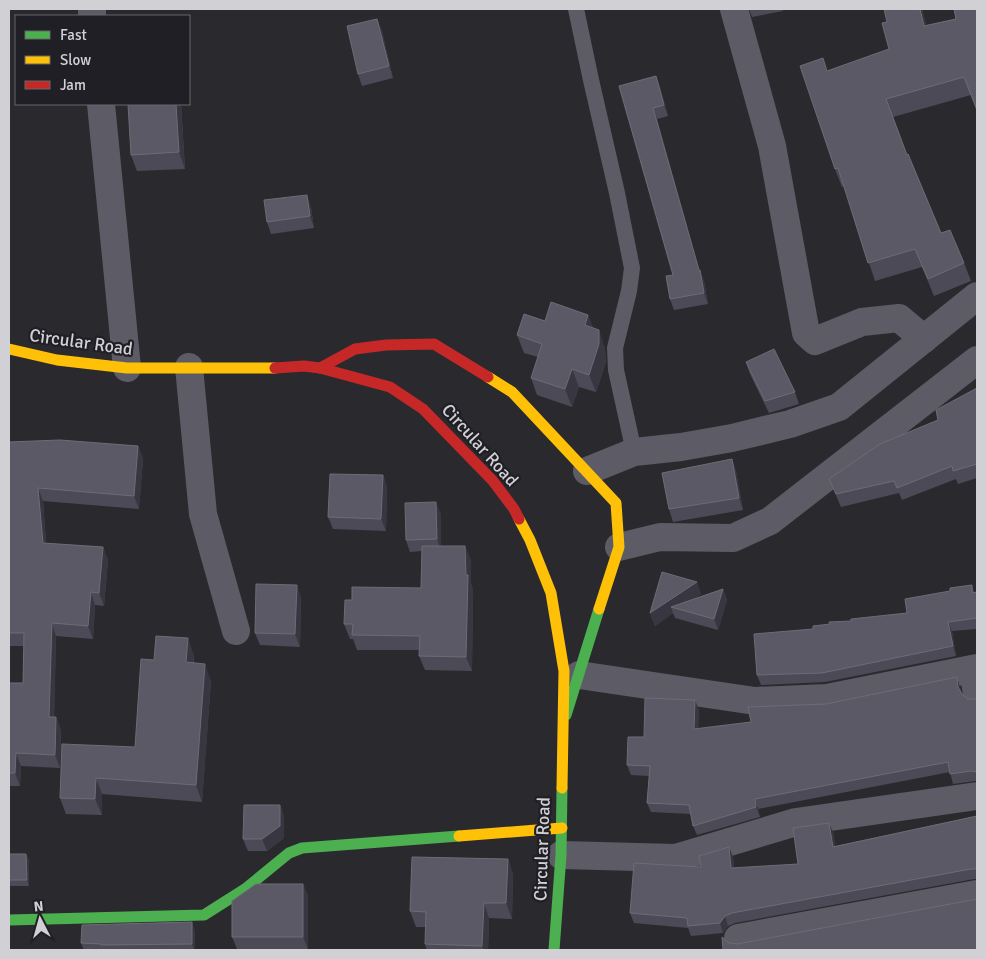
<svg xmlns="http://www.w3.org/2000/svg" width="986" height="959" viewBox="0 0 986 959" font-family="Signika,sans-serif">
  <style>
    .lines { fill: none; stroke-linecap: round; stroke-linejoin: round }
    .lane { stroke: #5d5c66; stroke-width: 16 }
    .street { stroke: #5d5c66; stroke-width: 28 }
    .fast { stroke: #4caf50; stroke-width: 11 }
    .slow { stroke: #ffc107; stroke-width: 11 }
    .jam { stroke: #c62828; stroke-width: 11 }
    .wall { fill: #4c4a57 }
    .shaded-wall { fill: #383741 }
    .building { fill: #5a5965; stroke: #6d6c76 }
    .labels { text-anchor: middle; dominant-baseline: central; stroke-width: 4.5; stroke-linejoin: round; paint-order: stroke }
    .street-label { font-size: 18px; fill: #d1d1d5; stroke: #201f25 }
  </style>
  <rect width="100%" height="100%" fill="#2a2a2e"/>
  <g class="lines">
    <path class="lane" d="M576,9L591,80L617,193L632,268L629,291L615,348L616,370L634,452"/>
    <g class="street">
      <path d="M92,9V16"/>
      <path d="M734,9L772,146L806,333L815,341L862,322L899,318L924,339"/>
      <path d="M101,104L127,368"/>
      <path d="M189,367L203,514L236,631"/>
      <path d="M587,471L634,452L681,447L732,438L790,424L839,407L977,296"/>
      <path d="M619,547L660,537L733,538L770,521L977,360"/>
      <path d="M973,669L977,694"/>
      <path d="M579,675L755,701L827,698L977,668"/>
      <path d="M561,855L676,858L796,822L977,796"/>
      <path d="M738,938L977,894"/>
    </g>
    <g class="fast">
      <path d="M566,715L599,609"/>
      <path d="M9,920L204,915L245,889L289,853L302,848L459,836"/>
      <path d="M554,950L561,855L562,788"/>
    </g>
    <g class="slow">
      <path d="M9,349L57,360L127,368H275"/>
      <path d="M488,377L512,392L616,503L619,547L599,609"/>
      <path d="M519,519L530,540L551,593L564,671L562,788"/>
      <path d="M459,836L562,828"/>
    </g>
    <g class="jam">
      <path d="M275,368L304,366L320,368L390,387L423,409L493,481L514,509L519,519"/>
      <path d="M320,368L355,349L386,345L434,344L488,377"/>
    </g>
  </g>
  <g class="wall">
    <path d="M749,9H782L783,11L752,17Z"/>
    <path d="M922,9L926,25L956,19L977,9V112L971,95L893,117L907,155L941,233L964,263L971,281L934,296L922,267L875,281L844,186L842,187L835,169L828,71L889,49Z"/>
    <path d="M377,19L382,31L393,78L362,86L358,74Z"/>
    <path d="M656,76L660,87L668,116L657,119L699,270L704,281L708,304L674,310L670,299L673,275L619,86Z"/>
    <path d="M181,104L185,169L137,171L131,155Z"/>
    <path d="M311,207L314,228L271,234L267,222Z"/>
    <path d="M588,315L593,328L605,348L606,362L596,392L579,387L572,407L537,395L531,378L538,357L524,353L517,335L545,321Z"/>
    <path d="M746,362L795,392L799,404L769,413L750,374Z"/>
    <path d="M977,388V478L958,484L956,479L902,500L899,493L841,507L829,479L938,420Z"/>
    <path d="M9,442L138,446L143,459L139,509L43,501L46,543L103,547L108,560L104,606L95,605L93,639L56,636L54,717H56L61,730L60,768L21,766L20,786H9V683H23L24,646H9Z"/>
    <path d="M732,459L736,471L743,510L673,522L669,509Z"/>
    <path d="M383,475L387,487L386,531L333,529L328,517Z"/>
    <path d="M441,514V546H465L471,561V583L473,590L472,671L425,670L419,656L420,650H357L353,639H350L344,624L352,600L421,588L422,551L410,552L406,540Z"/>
    <path d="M972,585L974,592H977V629L952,631L956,656L825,682L761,685L757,675L813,629L830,624L907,613L950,591Z"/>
    <path d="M723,589L727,600L718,630L675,618L673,613L655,626L650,613L701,594L693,599Z"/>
    <path d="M301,597L300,647L260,645L255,633Z"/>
    <path d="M194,655V663L211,681L202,802L102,794V815L66,814L60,798L135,747L154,660Z"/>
    <path d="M960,687L962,694L968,699H977V781H975L953,784L950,772L758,809L760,817L697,835L693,826L691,814L651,812L647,803L649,776L631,775L627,765L644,737L699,710L698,729L751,722L826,704Z"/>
    <path d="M280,805L284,817V838L267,851H248L243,839Z"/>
    <path d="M977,816V879H974L735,923L728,926L723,933L691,936L688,928L634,923L630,913L729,847L733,857L734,868L798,864L833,832L835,846Z"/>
    <path d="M9,854H26L29,860V886H9Z"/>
    <path d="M508,859L513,875L512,919L489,918L488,950H427L425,944L426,927H416L410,911Z"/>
    <path d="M303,884L308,896V949H237L232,937Z"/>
    <path d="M195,931V950H84L81,943Z"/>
  </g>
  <g class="shaded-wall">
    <path d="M920,9H922L931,44L924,26Z"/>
    <path d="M377,19L382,31L393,78L389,66Z"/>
    <path d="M656,76L660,87L668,116L664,105Z"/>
    <path d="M176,104H181L185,169L179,152Z"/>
    <path d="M653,108L657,119L701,275L700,270L704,281L708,304L704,293L699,270Z"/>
    <path d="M307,195L311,207L314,228L310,216Z"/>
    <path d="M588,315L595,333L585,325Z"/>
    <path d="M599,330L605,348L606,362L596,392L589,375Z"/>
    <path d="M572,369L579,387L572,407L565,389Z"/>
    <path d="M138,446L143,459L139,509L134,496Z"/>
    <path d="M732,459L736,471L743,510L739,498Z"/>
    <path d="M383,475L387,487L386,531L381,519Z"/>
    <path d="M38,488L43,501L47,556L43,543Z"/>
    <path d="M436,502L441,514V551L437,539Z"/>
    <path d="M465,546L471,561V583L473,590L472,671L466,657Z"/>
    <path d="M103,547L108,560L104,606L99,593Z"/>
    <path d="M697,582L701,594L679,609L671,607L673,613L655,626L650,613Z"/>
    <path d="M297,585L301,597L300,647L295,634Z"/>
    <path d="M723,589L727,600L718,630L714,619Z"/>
    <path d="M91,592L95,605L93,639L88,626Z"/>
    <path d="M948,622L952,631L956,656L953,646Z"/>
    <path d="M52,623L56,636L54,730L49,717Z"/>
    <path d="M188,638L194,655L192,679L186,662Z"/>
    <path d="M205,664L211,681L202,802L196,785Z"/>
    <path d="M957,677L960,687L962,697L958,687Z"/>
    <path d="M695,700L699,710L698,739L694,729Z"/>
    <path d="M56,717L61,730L60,768L55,755Z"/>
    <path d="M16,753L21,766L20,786L15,773Z"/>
    <path d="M96,778L102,794V815L95,799Z"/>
    <path d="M755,799L758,809L760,817L756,807Z"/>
    <path d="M280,805L284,817V838L267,851L262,839Z"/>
    <path d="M829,823L833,832L836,856L833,847Z"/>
    <path d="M729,847L733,857L735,878L731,868Z"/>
    <path d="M26,854L29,860V886L27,880Z"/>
    <path d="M508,859L513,875L512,919L506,903Z"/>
    <path d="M303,884L308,896V949L303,937Z"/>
    <path d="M484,903L489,918L488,950H484L482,946Z"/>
    <path d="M725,916L728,926L723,933L720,923Z"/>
    <path d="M192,922L195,931V950H194L192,944Z"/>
  </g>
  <g class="building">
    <path d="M884,9H920L924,26L956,19L954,9H977V110L964,77L886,99L907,155L908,154L941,233L950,230L964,263L928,279L915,249L868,263L838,168L835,169L800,66L823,58L827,71L889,49L882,23L887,22Z"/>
    <path d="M377,19L389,66L358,74L347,26Z"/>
    <path d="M656,76L664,105L653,108L699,270H700L704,293L670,299L666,276L673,275L619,86Z"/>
    <path d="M128,104H176L179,152L131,155Z"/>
    <path d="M307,195L310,216L267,222L264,200Z"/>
    <path d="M551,302L588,315L585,325L599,330V344L589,375L572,369L565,389L531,378L542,344L517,335L524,314L545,321Z"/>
    <path d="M774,349L795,392L765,401L746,362Z"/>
    <path d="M977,388V464L953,471L952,466L897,488L894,481L836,494L829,479L880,444L938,420L936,410Z"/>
    <path d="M60,440L138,446L134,496L38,488L43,543L103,547L99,593L91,592L88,626L52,623L49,717H56L55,755L16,753L15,773H9V683H23L24,633H9V442Z"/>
    <path d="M732,459L739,498L669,509L662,473Z"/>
    <path d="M330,474L383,475L381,519L328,517Z"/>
    <path d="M436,502L437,539L406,540L405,503Z"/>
    <path d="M422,546H465L466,575H468L466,657L419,656L420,636L352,635L353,624H344L345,600H352V587L421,588Z"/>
    <path d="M662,572L697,582L650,613Z"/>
    <path d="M256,584L297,585L295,634L255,633Z"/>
    <path d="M972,585V593L977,592V618L948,622L953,646L822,673L757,675L754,634L813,629V626L830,624L829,622L851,621V619L907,613L905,599L950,591V588Z"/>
    <path d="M723,589L714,619L671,607Z"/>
    <path d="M156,636L188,638L186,662L205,664L196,785L96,778L95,799L60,798L62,744L135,747L141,659L154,660Z"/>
    <path d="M957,677L958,687L962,694L968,699H977V772L971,771L950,774L948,762L755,799L756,807L693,826L689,805L647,803L650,766L627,765L628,737H644L645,698L695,700L694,729L751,722L748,707L826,704Z"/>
    <path d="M244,805H280V826L262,839H243Z"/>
    <path d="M977,816V869H971L732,913L725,916L720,923L688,926L687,918L630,913L634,863L701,867L699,856L729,847L731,868L798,864L793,828L829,823L833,847Z"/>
    <path d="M9,854H26L27,880H9Z"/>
    <path d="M412,857L508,859L506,903H484L482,946L425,944L426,912L410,911Z"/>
    <path d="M256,884H303V937H232V901Z"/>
    <path d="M977,899V950H723L722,937L729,943L737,944Z"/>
    <path d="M192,922V944L101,945V944L81,943L82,925Z"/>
  </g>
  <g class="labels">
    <g class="street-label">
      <text transform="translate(81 342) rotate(8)">Circular Road</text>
      <text transform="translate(480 445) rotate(48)">Circular Road</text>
      <text transform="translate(542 849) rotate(-88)">Circular Road</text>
    </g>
  </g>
  <rect width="986" height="959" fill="none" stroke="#d1d1d5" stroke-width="20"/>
  <rect x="15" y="15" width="175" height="90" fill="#201f25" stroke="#67666b"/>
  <rect x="25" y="31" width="25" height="8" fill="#4caf50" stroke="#67666b"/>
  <text x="60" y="40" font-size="15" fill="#d1d1d5">Fast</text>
  <rect x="25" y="56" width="25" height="8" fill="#ffc107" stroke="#67666b"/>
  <text x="60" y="65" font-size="15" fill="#d1d1d5">Slow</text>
  <rect x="25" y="81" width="25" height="8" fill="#c62828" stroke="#67666b"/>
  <text x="60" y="90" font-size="15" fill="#d1d1d5">Jam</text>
  <g transform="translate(40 919) rotate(354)" stroke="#201f25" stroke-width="4" paint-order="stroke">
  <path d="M0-4L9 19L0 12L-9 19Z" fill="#d1d1d5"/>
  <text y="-8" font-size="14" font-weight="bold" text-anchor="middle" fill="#d1d1d5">N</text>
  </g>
</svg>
